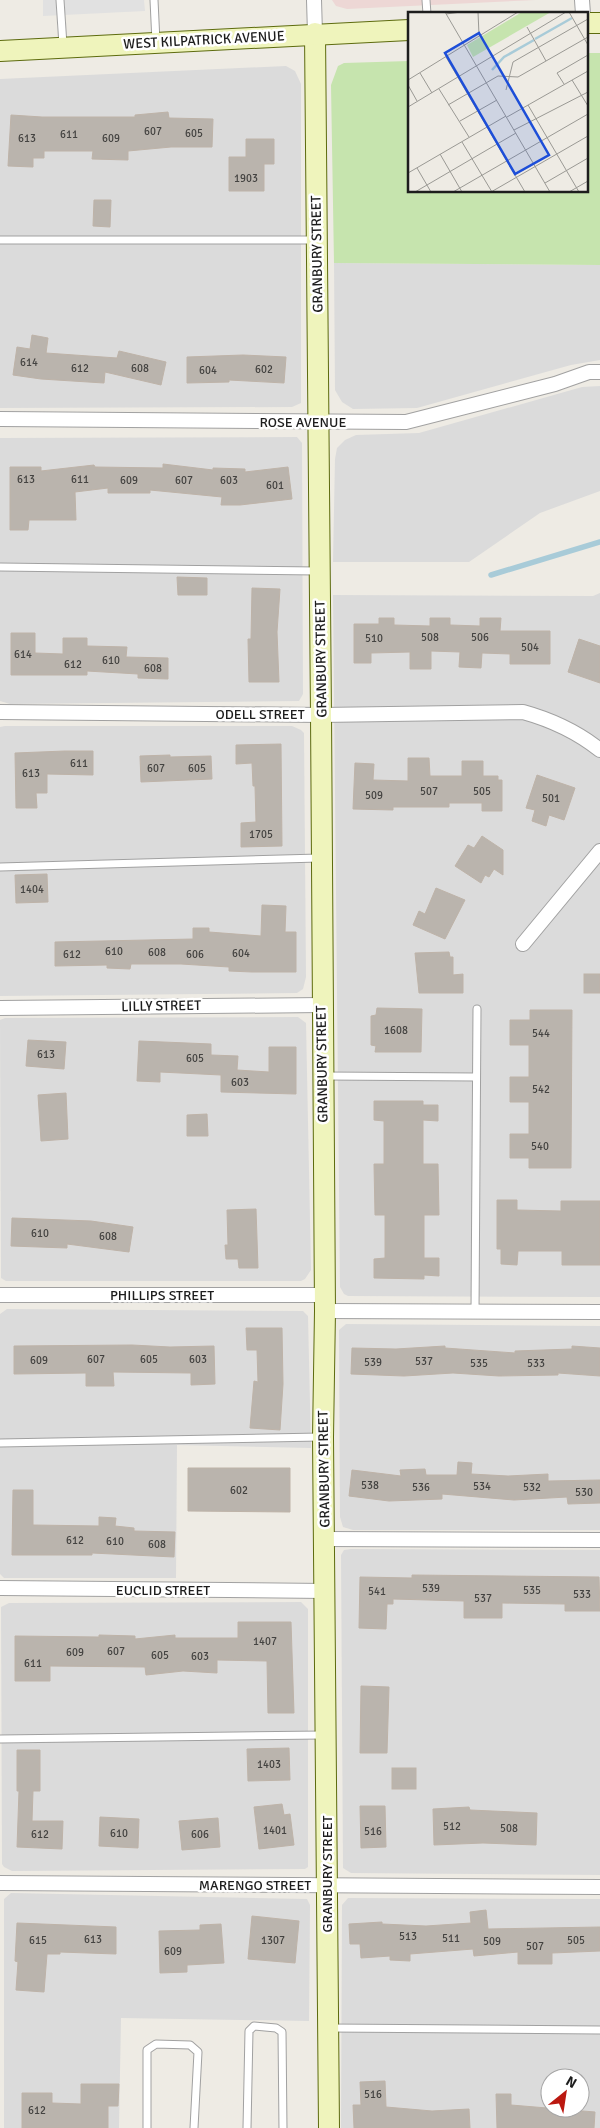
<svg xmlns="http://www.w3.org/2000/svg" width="600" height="2128" viewBox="0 0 600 2128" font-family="Signika,sans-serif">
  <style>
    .residential { fill: #dbdbdb; fill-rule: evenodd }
    .commercial { fill: #edd7d5 }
    .grass { fill: #c6e4ae }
    .parking { fill: #e1e1e1 }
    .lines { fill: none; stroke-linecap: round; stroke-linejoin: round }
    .stream { stroke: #a8cbd8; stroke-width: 5.5 }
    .building { fill: #bab4ad; stroke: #beb3a8 }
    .lane-casing { stroke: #a1a1a1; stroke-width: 9 }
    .street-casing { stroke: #a1a1a1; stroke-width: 16 }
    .secondary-casing { stroke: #5d6b0e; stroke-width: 22 }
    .lane { stroke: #fff; stroke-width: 7 }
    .street { stroke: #fff; stroke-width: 14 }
    .secondary { stroke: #eff4bc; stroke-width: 20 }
    .labels { text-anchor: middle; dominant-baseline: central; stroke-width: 5; stroke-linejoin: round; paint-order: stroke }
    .number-label { font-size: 11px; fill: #444341 }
    .street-label { font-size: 14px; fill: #1d1d1d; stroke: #fff }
    .inset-river { fill: none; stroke: #a8cbd8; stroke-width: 2.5 }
    .inset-road { fill: none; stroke: #9a9994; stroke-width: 1 }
    .view { fill: #1d4ed8; fill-opacity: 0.15; stroke: #1d4ed8; stroke-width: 2.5 }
    .inset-edge { fill: none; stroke: #1d1d1d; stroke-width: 2.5 }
  </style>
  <rect width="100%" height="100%" fill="#eeebe4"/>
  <g class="residential">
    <path d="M286,66L295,71L301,84V403L292,407L0,408V79Z"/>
    <path d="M334,263L600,265V360L571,365L417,408L353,409L342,402L335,390Z"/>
    <path d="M600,386V491L540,513L469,562H333L335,459L337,448L345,440L356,435L419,433L582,387Z"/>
    <path d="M297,437L302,443L303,694L299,701L10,704L0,701V438Z"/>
    <path d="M600,593V1297L348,1296L344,1294L340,1287L333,595L593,596Z"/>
    <path d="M5,726H292L301,730L304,733L306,977L303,989L297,993L0,996V727Z"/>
    <path d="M298,1017L306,1023L311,1270L305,1279L301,1281H6L1,1278L0,1020L5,1018Z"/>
    <path d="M7,1309L303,1311L308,1316L311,1448L177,1445L176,1578H4L0,1574V1314Z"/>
    <path d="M346,1324L600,1326V1530H353L343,1527L340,1517L339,1330Z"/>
    <path d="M351,1549L600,1550V1875L351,1873L343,1868L341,1555L344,1550Z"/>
    <path d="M301,1602L308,1609V1867L305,1869L12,1871L4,1867L2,1864L1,1607L9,1603Z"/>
    <path d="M11,1893L307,1899L310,1905L309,2021L121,2018L119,2128H4V1899Z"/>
    <path d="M348,1898L600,1899V2128H341L342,1905ZM550,2078H580V2108H550Z"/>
  </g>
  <path class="commercial" d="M332,0H536L347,9L336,6Z"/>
  <path class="grass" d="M586,53H600V265L334,263L331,85L338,66L344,63L409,61V191H586Z"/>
  <path class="parking" d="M43,0H144L145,11L43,16Z"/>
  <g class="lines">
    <path class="stream" d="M491,575L600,542"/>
  </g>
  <g class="building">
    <path d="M168,112L169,118L213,119L212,147H171L128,151V160L92,159L93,151H44V158H33V167L8,166L11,115L42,117H135V115Z"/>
    <path d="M246,139H274V164H264V191H229V157H246Z"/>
    <path d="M94,200H111L110,227L93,226Z"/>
    <path d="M32,335L48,338L46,353L117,358L119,351L166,362L161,385L105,372L104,383L41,379L13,375L17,347L30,349Z"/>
    <path d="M243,355L286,357L284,383L229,380V382L187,383V357Z"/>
    <path d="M163,464L213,470V468L245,469V472L288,467L292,499L240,505H221L222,497L150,490V493H108V488L75,492L76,520H29L28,530H10V467H41V471L94,465L95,467L163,468Z"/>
    <path d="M177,577L207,578V595H178Z"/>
    <path d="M252,588L280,589L277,632L279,682H249L248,639H251Z"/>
    <path d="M379,618H394V625L430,626V618H450V625L480,626V618H501L500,631H550V664H510V654L482,653L481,668L459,667L460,652L431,651V669H410V652L371,653V663H354V624H379Z"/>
    <path d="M11,633H35V653L63,654V638H87V646L127,647L126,657L168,658V679L138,678V674L87,671V675H11Z"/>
    <path d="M579,639L600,646V683L568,672Z"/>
    <path d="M281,744L282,846L241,847V823L256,822L255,786H253L252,763L236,764V745Z"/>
    <path d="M65,751H93V775L47,774V793H36L37,808H16L15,753Z"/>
    <path d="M170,755V757L211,756L212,779L141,782L140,756Z"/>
    <path d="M408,758H429L430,776H462V761H483V776H498V780H502V811H482V803H449V807H393V810L353,809L355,763L374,764L373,780L408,781Z"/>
    <path d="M537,775L575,788L564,820L549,815L546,826L532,821L535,810L526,808Z"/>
    <path d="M482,836L503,850V875L494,869L489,877L485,875L481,883L455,866L468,845L474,848Z"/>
    <path d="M47,874L48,902L16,903L15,875Z"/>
    <path d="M436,888L465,900L445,939L413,925L419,911L425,914Z"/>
    <path d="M262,905L286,906L285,932H296V972H252L229,971V967L181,964H131L130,969L107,968V965L55,966V942L193,939V928H209V932L261,936Z"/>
    <path d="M449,952L450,957H453V975L463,974V993H419L415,953Z"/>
    <rect x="584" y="974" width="16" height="19"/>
    <path d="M377,1008L422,1009L421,1052H375L376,1046L371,1045V1016L376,1015Z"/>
    <path d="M530,1010H572L571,1168H529V1158H510V1134H529V1102H510V1077H529V1045H510V1020H530Z"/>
    <path d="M28,1040L66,1042L64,1069L26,1066Z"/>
    <path d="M139,1041L211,1044V1055L238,1056L237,1070L269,1072V1047H296V1094L221,1092V1075L160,1072V1082L137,1081Z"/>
    <path d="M66,1093L68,1139L41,1141L38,1095Z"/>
    <path d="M374,1101H423V1105H438V1121L423,1120V1164H438L439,1215H424V1258H439V1276L424,1275V1279L374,1278V1259L385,1258V1215H375L374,1164H384V1121L374,1120Z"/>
    <path d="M207,1114L208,1136H187V1115Z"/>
    <path d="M497,1200H517V1210L561,1211V1201H600V1265H562V1251H518L517,1265L501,1264V1249H497Z"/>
    <path d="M256,1209L258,1268H239L238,1259H226L225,1245H228L227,1210Z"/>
    <path d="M12,1218L91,1221L133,1227L129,1252L67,1244V1248L11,1246Z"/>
    <path d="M246,1328H282L283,1384L280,1430L250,1428L254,1381L258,1382L257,1350H247Z"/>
    <path d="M132,1345L170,1347L214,1346L215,1384L191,1385V1373L113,1372L114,1386H86V1373L14,1374V1346Z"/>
    <path d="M445,1346V1348L515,1353V1351L572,1349V1346L600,1348V1376L558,1373V1375L499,1376L453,1373L404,1376L351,1374L352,1348L396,1349Z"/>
    <path d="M458,1462L472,1463L471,1474L508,1476L548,1474V1481L600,1480V1503L568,1504L567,1497L514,1500L442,1494V1499L389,1501L349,1496L352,1470L401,1476L400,1470L425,1469L426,1475H457Z"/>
    <path d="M188,1468H290V1512L188,1511Z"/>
    <path d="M13,1490H33V1525L99,1526V1517L116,1518L115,1526L134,1528V1531L175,1532L174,1557L92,1553V1555H12Z"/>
    <path d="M412,1575L599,1577L600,1611H565V1604L502,1603V1618H464V1601L393,1599V1604H387L386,1629L359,1628L360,1577L412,1578Z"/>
    <path d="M238,1622H291L294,1713H268L267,1661L217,1660V1673L183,1671L146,1675L145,1667L50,1666V1681H15V1636L99,1637V1635L135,1636V1639L175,1635V1638H238Z"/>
    <path d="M361,1686L389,1687L387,1753H360Z"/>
    <path d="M289,1748L290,1780L248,1781L247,1749Z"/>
    <path d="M17,1750H40V1791H33L32,1821H63L62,1849L17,1847L19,1791H17Z"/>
    <rect x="392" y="1768" width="24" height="21"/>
    <path d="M282,1804L284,1815L290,1814L294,1845L259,1849L254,1807Z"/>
    <path d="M360,1806H385L386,1847L361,1848Z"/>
    <path d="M469,1807L470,1810L537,1813L536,1845L483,1843L434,1845L433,1809Z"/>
    <path d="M100,1817L139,1819L138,1848L99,1846Z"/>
    <path d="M218,1818L220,1847L182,1850L179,1821Z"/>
    <path d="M486,1910L488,1929L600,1927V1951L552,1953V1964H518V1952L474,1956L473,1949L410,1954V1961L390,1960V1956L361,1958L360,1944H350L349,1924L382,1922V1924L426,1926L471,1923L470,1912Z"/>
    <path d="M252,1916L299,1921L295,1963L248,1959Z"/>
    <path d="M17,1923L116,1927V1954L60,1952V1954H47L44,1992L16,1990L18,1962L15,1961Z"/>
    <path d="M221,1924L224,1963L187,1965V1972L160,1973L159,1931L200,1930V1925Z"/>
    <path d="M385,2081L386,2107L432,2111L469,2109L470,2128H354L353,2105H361L360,2082Z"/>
    <path d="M81,2084H119L118,2106H108V2128H22V2093H52V2103L81,2104Z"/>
    <path d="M496,2094H511V2105L595,2112L594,2128H497Z"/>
  </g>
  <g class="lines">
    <g class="lane-casing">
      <g id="lane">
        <path d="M60,0L63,45"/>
        <path d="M154,0L156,42"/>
        <path d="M426,0L427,14"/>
        <path d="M0,240H315"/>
        <path d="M0,567L317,571"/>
        <path d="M0,867L319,858"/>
        <path d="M325,1076L476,1077"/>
        <path d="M475,1312L477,1009"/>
        <path d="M0,1443L320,1437"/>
        <path d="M0,1739L323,1735"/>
        <path d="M329,2028L600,2030"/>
        <path d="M147,2128V2050L156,2044L190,2045L198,2052L194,2128"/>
        <path d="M247,2128L249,2031L254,2026L276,2028L282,2032L283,2128"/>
      </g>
    </g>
    <g class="street-casing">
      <g id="street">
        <path d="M314,0L315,33"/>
        <path d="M582,0L583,14"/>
        <path d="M0,419L406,422L555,384L589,372H600"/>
        <path d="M0,712L321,715L523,712C552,720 576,731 600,750"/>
        <path d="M523,944L600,851"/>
        <path d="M0,1008L322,1005"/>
        <path d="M0,1295H325"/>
        <path d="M325,1311L600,1312"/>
        <path d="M325,1539L600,1540"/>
        <path d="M0,1588L326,1591"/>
        <path d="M0,1883L600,1887"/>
      </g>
    </g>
    <g class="secondary-casing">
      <g id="secondary">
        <path d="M586,23H600"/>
        <path d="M315,33L321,715L325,1311L323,1437L329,2128"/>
        <path d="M0,51L409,30"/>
      </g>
    </g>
    <use href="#lane" class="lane"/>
    <use href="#street" class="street"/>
    <use href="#secondary" class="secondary"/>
  </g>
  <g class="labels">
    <g class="number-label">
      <text x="153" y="131">607</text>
      <text x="194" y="133">605</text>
      <text x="69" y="134">611</text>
      <text x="27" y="138">613</text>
      <text x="111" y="138">609</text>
      <text x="246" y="178">1903</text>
      <text x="29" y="362">614</text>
      <text x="80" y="368">612</text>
      <text x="140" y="368">608</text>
      <text x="264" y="369">602</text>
      <text x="208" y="370">604</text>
      <text x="26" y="479">613</text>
      <text x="80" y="479">611</text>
      <text x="129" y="480">609</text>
      <text x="184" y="480">607</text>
      <text x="229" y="480">603</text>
      <text x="275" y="485">601</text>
      <text x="430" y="637">508</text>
      <text x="480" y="637">506</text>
      <text x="374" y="638">510</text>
      <text x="530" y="647">504</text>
      <text x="23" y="654">614</text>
      <text x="111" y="660">610</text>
      <text x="73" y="664">612</text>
      <text x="153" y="668">608</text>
      <text x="79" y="763">611</text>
      <text x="156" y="768">607</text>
      <text x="197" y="768">605</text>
      <text x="31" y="773">613</text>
      <text x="429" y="791">507</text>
      <text x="482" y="791">505</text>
      <text x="374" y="795">509</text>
      <text x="551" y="798">501</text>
      <text x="261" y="834">1705</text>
      <text x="32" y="889">1404</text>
      <text x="114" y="951">610</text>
      <text x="157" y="952">608</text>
      <text x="241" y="953">604</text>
      <text x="72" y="954">612</text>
      <text x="195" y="954">606</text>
      <text x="396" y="1030">1608</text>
      <text x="541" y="1033">544</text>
      <text x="46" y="1054">613</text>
      <text x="195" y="1058">605</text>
      <text x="240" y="1082">603</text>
      <text x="541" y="1089">542</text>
      <text x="540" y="1146">540</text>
      <text x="40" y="1233">610</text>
      <text x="108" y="1236">608</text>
      <text x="96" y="1359">607</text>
      <text x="149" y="1359">605</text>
      <text x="198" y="1359">603</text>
      <text x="39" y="1360">609</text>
      <text x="424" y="1361">537</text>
      <text x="373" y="1362">539</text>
      <text x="479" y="1363">535</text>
      <text x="536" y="1363">533</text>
      <text x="370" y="1485">538</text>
      <text x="482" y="1486">534</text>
      <text x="421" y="1487">536</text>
      <text x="532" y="1487">532</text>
      <text x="239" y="1490">602</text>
      <text x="584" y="1492">530</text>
      <text x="75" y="1540">612</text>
      <text x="115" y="1541">610</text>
      <text x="157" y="1544">608</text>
      <text x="431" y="1588">539</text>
      <text x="532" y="1590">535</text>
      <text x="377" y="1591">541</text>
      <text x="582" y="1594">533</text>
      <text x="483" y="1598">537</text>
      <text x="265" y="1641">1407</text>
      <text x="116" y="1651">607</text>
      <text x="75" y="1652">609</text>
      <text x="160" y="1655">605</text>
      <text x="200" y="1656">603</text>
      <text x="33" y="1663">611</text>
      <text x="269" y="1764">1403</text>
      <text x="452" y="1826">512</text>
      <text x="509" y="1828">508</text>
      <text x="275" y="1830">1401</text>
      <text x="373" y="1831">516</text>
      <text x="119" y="1833">610</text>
      <text x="40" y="1834">612</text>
      <text x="200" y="1834">606</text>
      <text x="408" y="1936">513</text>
      <text x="451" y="1938">511</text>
      <text x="93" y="1939">613</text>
      <text x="38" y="1940">615</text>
      <text x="273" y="1940">1307</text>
      <text x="576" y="1940">505</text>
      <text x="492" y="1941">509</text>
      <text x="535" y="1946">507</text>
      <text x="173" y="1951">609</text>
      <text x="373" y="2094">516</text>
      <text x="37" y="2110">612</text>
    </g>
    <g class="street-label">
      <text transform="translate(204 40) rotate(-3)">WEST KILPATRICK AVENUE</text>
      <text transform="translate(317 254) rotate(-91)">GRANBURY STREET</text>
      <text x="303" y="422">ROSE AVENUE</text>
      <text transform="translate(321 659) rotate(-91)">GRANBURY STREET</text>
      <text x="260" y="714">ODELL STREET</text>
      <text transform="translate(161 1006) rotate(-1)">LILLY STREET</text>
      <text transform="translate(322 1064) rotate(-91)">GRANBURY STREET</text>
      <text x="162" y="1295">PHILLIPS STREET</text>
      <text transform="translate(324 1469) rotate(-91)">GRANBURY STREET</text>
      <text x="163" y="1590">EUCLID STREET</text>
      <text transform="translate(327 1874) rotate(-90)">GRANBURY STREET</text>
      <text x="255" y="1885">MARENGO STREET</text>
    </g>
  </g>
  <g transform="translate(408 12)">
    <rect width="180" height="180" fill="#eeebe4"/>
    <path d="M114,0H143L65,45L59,33Z" fill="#c6e4ae"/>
    <path class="inset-river" d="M127,27L164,6M84,58L96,45L126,28"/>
    <path class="inset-road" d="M37,0L142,180M70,0L71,23M161,0L180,33M38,2L53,0M119,15L138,49M38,45L117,180M12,61L24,81M0,68L110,0M164,68L180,94M156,72L149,61L180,43M0,73L9,89M31,77L61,125M98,78L105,50L180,7M40,93L90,64L110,65L180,25M120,93L171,180M0,95L158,0M99,105L180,59M52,109L89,88M106,118L180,80M54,130L84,180M32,142L54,180M9,156L23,180M0,161L98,104M137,171L180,146M7,180L108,121M45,180L180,102M83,180L180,124M161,180L180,169"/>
    <path class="view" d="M71,21L141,143L107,162L37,41Z"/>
    <rect width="180" height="180" class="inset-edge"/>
  </g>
  <g transform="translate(565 2093) rotate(30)"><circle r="24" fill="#ffffff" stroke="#a5a5a5"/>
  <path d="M0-4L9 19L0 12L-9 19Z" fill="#bb1810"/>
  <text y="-8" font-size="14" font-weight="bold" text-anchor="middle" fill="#1d1d1d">N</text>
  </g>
</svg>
